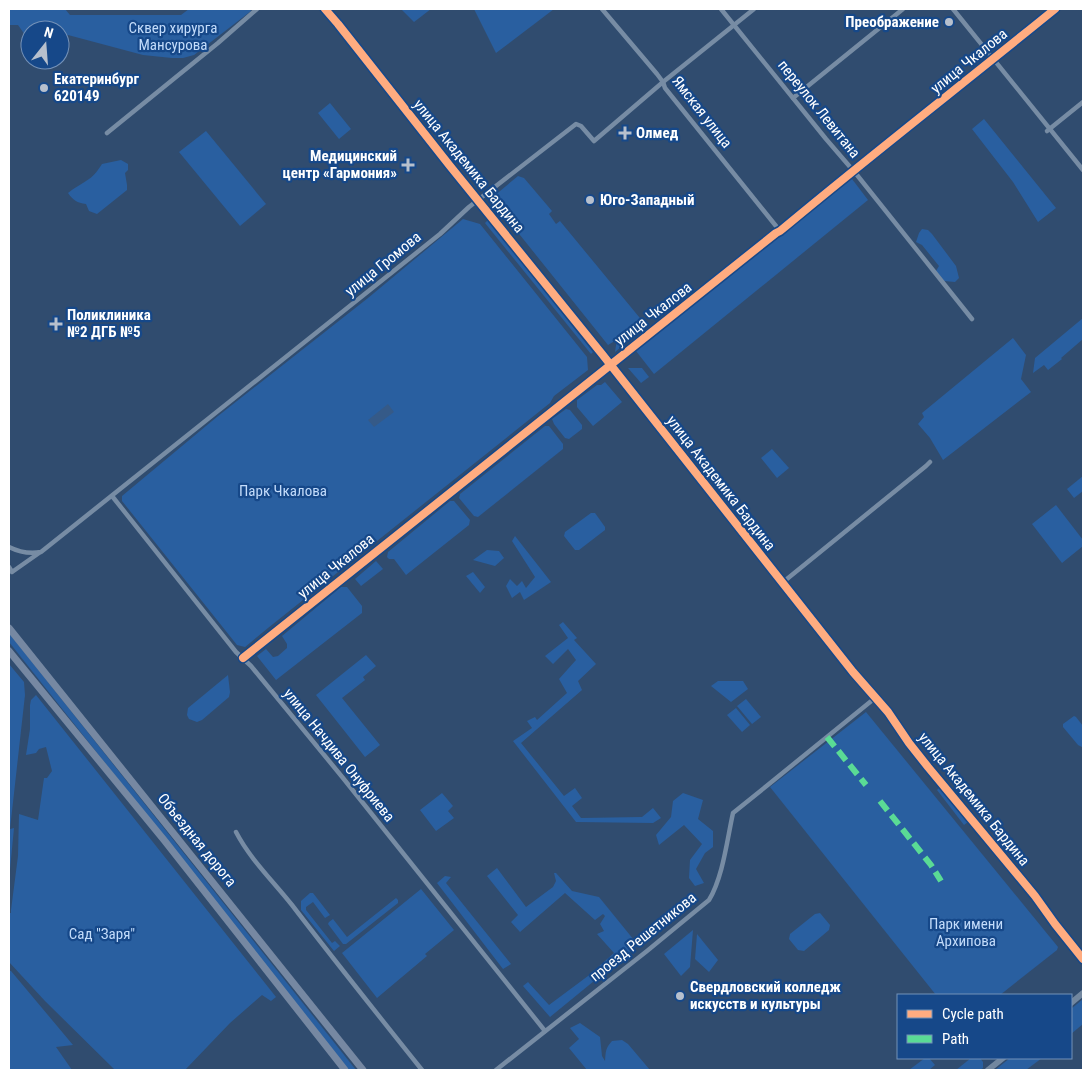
<svg xmlns="http://www.w3.org/2000/svg" width="1092" height="1079" viewBox="0 0 1092 1079" font-family="'Roboto Condensed',sans-serif">
  <style>
    .green { fill: #295fa0 }
    .water { fill: #355a88 }
    .lines { fill: none; stroke-linecap: round; stroke-linejoin: round }
    .street { stroke: #778ca4; stroke-width: 4.5 }
    .secondary { stroke: #72879f; stroke-width: 6 }
    .primary { stroke: #7688a2; stroke-width: 7 }
    .quiet { stroke: #5adb95; stroke-width: 6; stroke-dasharray: 12 6; stroke-linecap: butt }
    .cycleway-casing { stroke: #164889; stroke-width: 11 }
    .cycleway { stroke: #ffac80; stroke-width: 8 }
    .poi-dot { fill: #b7c0cd; stroke: #164889; stroke-width: 2 }
    .labels { text-anchor: middle; dominant-baseline: central; stroke-width: 4.5; stroke-linejoin: round; paint-order: stroke }
    .poi-label { font-size: 15px; font-weight: bold; fill: #fff; stroke: #164889; text-anchor: start }
    .park-label { font-size: 15px; fill: #c3dcfb; stroke: #164889 }
    .street-label { font-size: 15px; fill: #fff; stroke: #164889 }
  </style>
  <rect width="100%" height="100%" fill="#304c6f"/>
  <g class="green">
    <path d="M9,9H65L70,15H181L189,9H250L251,11L194,55L183,58H172L143,55L68,35L60,41V30H30V42L18,25H9Z"/>
    <path d="M401,9H431L414,22Z"/>
    <path d="M474,9H554L496,53Z"/>
    <path d="M330,103L351,129L339,139L318,113Z"/>
    <path d="M984,119L1056,208L1038,222L1013,182L972,129Z"/>
    <path d="M206,131L266,204L240,226L179,152Z"/>
    <path d="M121,160L128,164V170L125,173L127,185V190L97,214L89,211L86,204C77,203 73,200 68,193C75,187 82,184 89,179C95,175 98,170 102,164Z"/>
    <path d="M518,176L524,178L552,211L549,214L556,224L560,221L644,323L643,328L615,352L617,339L614,338L613,342L608,345L492,200L494,196Z"/>
    <path d="M852,179L868,200L654,374L636,351Z"/>
    <path d="M463,219L480,224L587,357L588,370L554,396L550,403L268,628L245,647L237,645L122,501V496L218,416L368,298Z"/>
    <path d="M488,220L593,352L591,354L485,223Z"/>
    <path d="M922,229L928,230L932,234L956,266L959,278L955,282L944,281L936,271L939,266L922,245L916,242L919,233Z"/>
    <path d="M1083,318V339L1061,358L1062,359L1048,370L1044,365L1033,373L1035,358Z"/>
    <path d="M1013,338L1026,355L1021,379L1031,392L943,460L930,438L918,424L924,417L922,413Z"/>
    <path d="M628,368H642L649,377L641,383Z"/>
    <path d="M605,382L622,402L593,426L577,407V400L597,385H601Z"/>
    <path d="M566,409L570,410L582,425V429L569,439L565,438L554,424L552,419Z"/>
    <path d="M545,426H549L563,444V449L478,517L474,516L459,498L460,494Z"/>
    <path d="M772,449L789,468L777,478L761,458Z"/>
    <path d="M1083,476V491L1074,498L1067,489Z"/>
    <path d="M450,501H454L470,520L469,525L406,575L394,559H389L387,557L388,552Z"/>
    <path d="M1056,505L1083,540V546L1062,563L1032,524Z"/>
    <path d="M591,513H595L605,527V530L579,550H575L564,536L565,532Z"/>
    <path d="M515,536L551,582L524,600L520,592L512,598L506,586L510,579L517,586L522,581L526,588L535,577L512,541Z"/>
    <path d="M487,550L499,551L504,558L495,566L473,560Z"/>
    <path d="M376,561L383,569L361,586L355,579Z"/>
    <path d="M473,572L485,587L480,593L466,576Z"/>
    <path d="M341,587H347L362,606V613L276,680L257,656L266,649L273,657L278,656L287,648V644L282,636Z"/>
    <path d="M563,622L577,638L574,640L596,664L578,681L582,690L521,743L564,796L575,788L582,798L572,806L581,818L642,817L653,808L661,818L653,823L576,822L513,741L532,728L527,721L535,717L537,720L567,693L559,679L576,660L568,649L553,664L545,656L568,638L559,625Z"/>
    <path d="M9,633L356,1070H349L9,642Z"/>
    <path d="M366,655L376,666L363,677L365,680L342,698L380,745L365,757L316,695Z"/>
    <path d="M9,664L24,682L25,695L10,829L14,828L9,880Z"/>
    <path d="M228,675L230,692L229,697L202,720L197,722L189,719L187,715L188,708Z"/>
    <path d="M718,681H743L748,689L731,702L711,686Z"/>
    <path d="M36,695L276,997L271,1001L262,995L230,1023L185,1070H115L45,1001L9,962V913H11V910L18,856L19,814L38,820L44,778H47L52,771L46,747L39,749L36,753L26,755L30,729V705L31,700Z"/>
    <path d="M746,699L761,717L752,724L737,706Z"/>
    <path d="M736,708L750,725L742,732L727,715Z"/>
    <path d="M866,712L1058,947L1057,950L1000,995H936L770,787Z"/>
    <path d="M1074,716L1076,717L1083,726L1082,747L1078,745L1063,727V724Z"/>
    <path d="M940,787L968,822L964,825L937,790Z"/>
    <path d="M442,793L453,806L448,811L454,818L436,831L420,810Z"/>
    <path d="M683,793L703,800L698,819L713,831V847L705,853L696,869L704,883L695,886L689,878L690,860L702,844L684,825L659,845L656,835L671,817L673,801Z"/>
    <path d="M497,868L526,907L553,887L556,881L554,873H556L572,891L599,897L638,945L550,1017L523,986L528,982L549,1005L588,976L614,953L597,934L604,931L600,924L605,916L603,914L595,920L565,893L520,932L511,922L518,915L487,876Z"/>
    <path d="M445,876L451,877L446,883L511,964L503,969L437,883Z"/>
    <path d="M421,889L454,930L425,954L427,956L377,998L342,953Z"/>
    <path d="M310,893H313L330,915L325,918L313,902L306,907V910L332,943L335,941L340,946L334,951L301,910V901Z"/>
    <path d="M396,898L398,900V903L346,944H343L328,924L329,922L333,919L347,937Z"/>
    <path d="M820,913L830,925L829,930L804,951L798,950L789,939L790,934L815,914Z"/>
    <path d="M693,930L690,967L681,976L664,954Z"/>
    <path d="M697,934L718,960L709,972L695,959Z"/>
    <path d="M9,971H11L73,1045L56,1047L72,1070H9Z"/>
    <path d="M1083,999V1024L1071,1034V1009Z"/>
    <path d="M580,1023L600,1037L602,1056L605,1061C606,1051 605,1049 612,1041L622,1040L628,1044L650,1070H587L569,1048L579,1039L570,1028Z"/>
    <path d="M925,1058H929L935,1065L929,1070H909Z"/>
    <path d="M971,1058H980L983,1062V1068L980,1070H956Z"/>
    <path d="M1010,1058H1042L1026,1070H995Z"/>
  </g>
  <path class="water" d="M388,404L394,412L374,427L368,420Z"/>
  <g class="lines">
    <g class="street">
      <path d="M602,9L657,74L663,82L665,88L780,231"/>
      <path d="M721,9L826,139L857,175L972,319"/>
      <path d="M953,9L1083,170"/>
      <path d="M793,98L903,9"/>
      <path d="M1047,131L1083,102"/>
      <path d="M107,133L218,43L257,9"/>
      <path d="M112,496L236,652L251,666L343,778L545,1031"/>
      <path d="M9,547C19,552 30,554 41,552L415,254L440,234L469,207L576,124L581,126L594,141L663,82L754,9"/>
      <path d="M9,567L12,572L39,553"/>
      <path d="M782,583L926,466L930,462"/>
      <path d="M243,658L776,233L780,231C871,155 964,83 1055,9"/>
      <path d="M236,832C250,859 273,881 292,905C334,960 378,1015 422,1070"/>
      <path d="M496,1070L647,951L709,900C723,877 727,840 733,813L769,784L875,698"/>
    </g>
    <g class="secondary">
      <path d="M325,9L338,24L450,166L602,354L853,672L888,712L909,743L928,767L1035,896L1055,924L1083,959"/>
      <path d="M1071,1003L1083,993"/>
      <path d="M988,1070L1003,1058"/>
    </g>
    <g class="primary">
      <path d="M9,628L363,1070"/>
      <path d="M9,651L164,840L345,1070"/>
    </g>
    <g class="quiet">
      <path d="M827,737L866,785"/>
      <path d="M880,801L931,865L941,881"/>
    </g>
    <g class="cycleway-casing">
      <g id="cycleway">
        <path d="M325,9L338,24L450,166L602,354L853,672L888,712L909,743L928,767L1035,896L1055,924L1083,959"/>
        <path d="M243,658L776,233L780,231C871,155 964,83 1055,9"/>
      </g>
    </g>
    <use href="#cycleway" class="cycleway"/>
  </g>
  <g class="poi-dot">
    <circle cx="949" cy="22" r="5"/>
    <circle cx="44" cy="88" r="5"/>
    <path d="M622.5 125.5h5v5h5v5h-5v5h-5v-5h-5v-5h5z"/>
    <path d="M405.5 157.5h5v5h5v5h-5v5h-5v-5h-5v-5h5z"/>
    <circle cx="590" cy="200" r="5"/>
    <path d="M53.5 316.5h5v5h5v5h-5v5h-5v-5h-5v-5h5z"/>
    <circle cx="680" cy="996" r="5"/>
  </g>
  <g class="labels">
    <g class="poi-label">
      <text x="939" y="22" text-anchor="end">Преображение</text>
      <text x="54" y="79">Екатеринбург<tspan x="54" dy="17">620149</tspan></text>
      <text x="636" y="133">Олмед</text>
      <text x="397" y="156" text-anchor="end">Медицинский<tspan x="397" dy="17">центр «Гармония»</tspan></text>
      <text x="600" y="200">Юго-Западный</text>
      <text x="67" y="315">Поликлиника<tspan x="67" dy="17">№2 ДГБ №5</tspan></text>
      <text x="690" y="987">Свердловский колледж<tspan x="690" dy="17">искусств и культуры</tspan></text>
    </g>
    <g class="park-label">
      <text x="173" y="28">Сквер хирурга<tspan x="173" dy="17">Мансурова</tspan></text>
      <text x="283" y="491">Парк Чкалова</text>
      <text x="966" y="924">Парк имени<tspan x="966" dy="17">Архипова</tspan></text>
      <text x="102" y="934">Сад "Заря"</text>
    </g>
    <g class="street-label">
      <text transform="translate(969 61) rotate(-39)">улица Чкалова</text>
      <text transform="translate(819 109) rotate(51)">переулок Левитана</text>
      <text transform="translate(702 112) rotate(52)">Ямская улица</text>
      <text transform="translate(469 166) rotate(51)">улица Академика Бардина</text>
      <text transform="translate(383 264) rotate(-39)">улица Громова</text>
      <text transform="translate(653 314) rotate(-38)">улица Чкалова</text>
      <text transform="translate(721 483) rotate(52)">улица Академика Бардина</text>
      <text transform="translate(336 566) rotate(-39)">улица Чкалова</text>
      <text transform="translate(339 755) rotate(51)">улица Начдива Онуфриева</text>
      <text transform="translate(974 799) rotate(51)">улица Академика Бардина</text>
      <text transform="translate(197 840) rotate(51)">Объездная дорога</text>
      <text transform="translate(643 937) rotate(-39)">проезд Решетникова</text>
    </g>
  </g>
  <rect width="1092" height="1079" fill="none" stroke="#ffffff" stroke-width="20"/>
  <rect x="897" y="994" width="175" height="65" fill="#164889" stroke="#7391b8"/>
  <rect x="907" y="1010" width="25" height="8" fill="#ffac80" stroke="#7391b8"/>
  <text x="942" y="1019" font-size="15" fill="#ffffff">Cycle path</text>
  <rect x="907" y="1035" width="25" height="8" fill="#5adb95" stroke="#7391b8"/>
  <text x="942" y="1044" font-size="15" fill="#ffffff">Path</text>
  <g transform="translate(45 45) rotate(17)"><circle r="24" fill="#164889" stroke="#7391b8"/>
  <path d="M0-4L9 19L0 12L-9 19Z" fill="#b7c0cd"/>
  <text y="-8" font-size="14" font-weight="bold" text-anchor="middle" fill="#ffffff">N</text>
  </g>
</svg>
